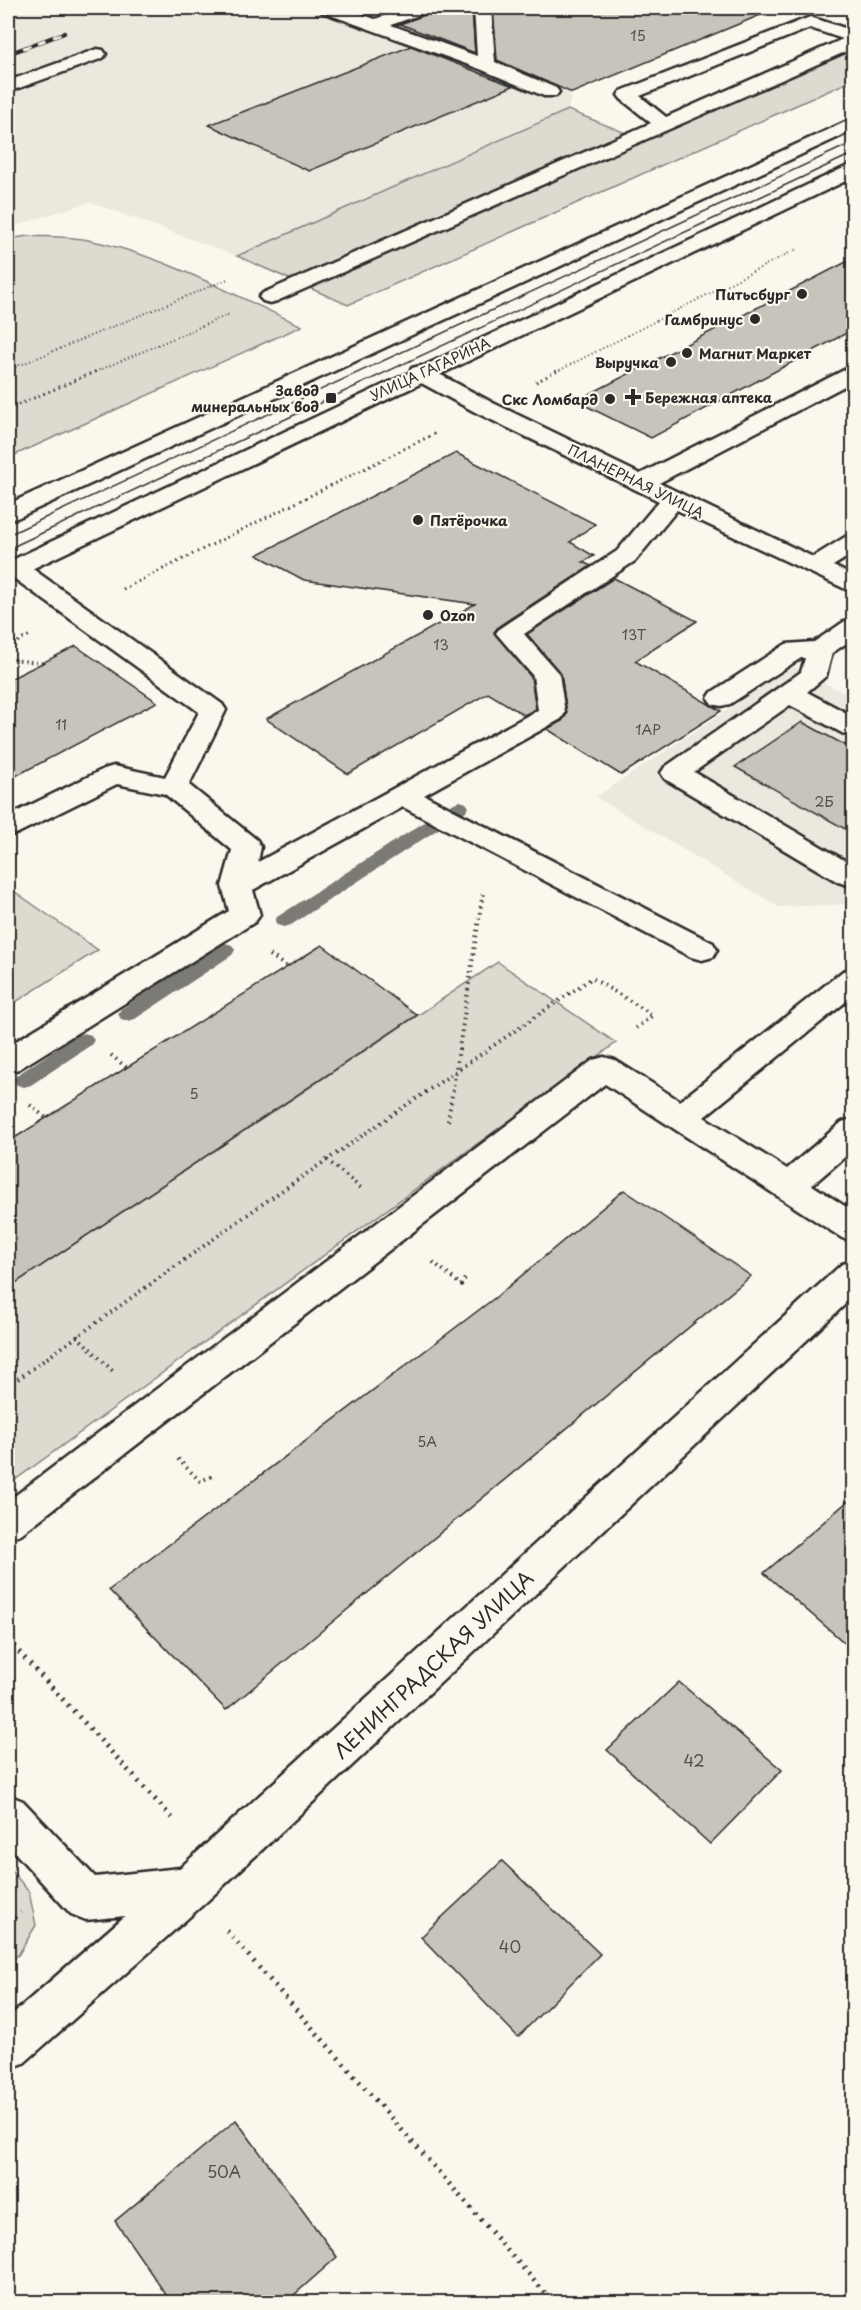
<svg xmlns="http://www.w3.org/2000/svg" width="861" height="2310" viewBox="0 0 861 2310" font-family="'Playpen Sans',sans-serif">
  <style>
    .built { fill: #ebe8de }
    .green { fill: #dddad0; stroke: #84827e; stroke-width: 1.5 }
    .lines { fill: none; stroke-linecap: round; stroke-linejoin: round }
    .stream { fill: #7b7a75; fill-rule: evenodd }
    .building { fill: #c7c4bc; stroke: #2b2b2b; stroke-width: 1.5 }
    .minor-casing { stroke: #2b2b2b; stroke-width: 5 }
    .major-casing { stroke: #2b2b2b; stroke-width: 5 }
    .path-far3 { stroke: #2b2b2b; stroke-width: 2; stroke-dasharray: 1 3; stroke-linecap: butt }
    .path-far2 { stroke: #2b2b2b; stroke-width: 3; stroke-dasharray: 1.5 4; stroke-linecap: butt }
    .path-far1 { stroke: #2b2b2b; stroke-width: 4; stroke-dasharray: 1.5 4.5; stroke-linecap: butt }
    .path { stroke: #2b2b2b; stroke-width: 5; stroke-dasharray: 2 6; stroke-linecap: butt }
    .minor { fill: #fbf7ec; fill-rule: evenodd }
    .major { fill: #fbf7ec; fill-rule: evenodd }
    .tram { stroke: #2b2b2b; stroke-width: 1.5 }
    .rail-casing { stroke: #2b2b2b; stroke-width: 4.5 }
    .rail { stroke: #fbf7ec; stroke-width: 3; stroke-dasharray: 8; stroke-linecap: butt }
    .poi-dot { fill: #2b2b2b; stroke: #fbf7ec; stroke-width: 2 }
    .labels { text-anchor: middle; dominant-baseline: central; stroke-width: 4.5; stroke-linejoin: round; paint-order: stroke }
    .number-label { font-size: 14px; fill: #52514f }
    .far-poi-label { font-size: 14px; font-weight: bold; fill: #2b2b2b; stroke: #fbf7ec; text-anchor: end }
    .far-street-label { font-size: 14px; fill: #2b2b2b; stroke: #fbf7ec }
    .near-number-label { font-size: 16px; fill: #52514f }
    .near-street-label { font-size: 20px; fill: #2b2b2b; stroke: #fbf7ec }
  </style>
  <rect width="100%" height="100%" fill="#fbf7ec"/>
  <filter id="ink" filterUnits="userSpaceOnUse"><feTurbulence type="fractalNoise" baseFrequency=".0167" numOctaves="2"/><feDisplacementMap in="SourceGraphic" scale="12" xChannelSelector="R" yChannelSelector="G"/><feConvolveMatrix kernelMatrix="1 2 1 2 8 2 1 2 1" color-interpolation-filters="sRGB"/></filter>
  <g filter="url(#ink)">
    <g class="built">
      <path d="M8,8H777L572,93L568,110L237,256L90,202L8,228Z"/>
      <path d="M793,666L853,698V904L779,907L596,797Z"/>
    </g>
    <g class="green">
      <path d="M853,50V80L348,305L237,256L568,110L646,141Z"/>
      <path d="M28,236C47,237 69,236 88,240C163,255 233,295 302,326L8,458V239Z"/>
      <path d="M8,887L98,950L8,1007Z"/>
      <path d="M498,962L616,1043L8,1485V1288Z"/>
      <path d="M8,1866L29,1892L36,1925L19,1954L8,1964Z"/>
    </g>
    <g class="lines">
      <g class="stream">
        <path d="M460,801L466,803L469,807L466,811L291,925L284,927L277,925L275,921L277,917L454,803Z"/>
        <path d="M225,943L232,945L235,950L232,955L135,1019L128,1021L121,1019L118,1014L121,1009L218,945Z"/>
        <path d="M84,1033L91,1035L94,1040L91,1045L31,1085L24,1087L17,1085L14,1080L17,1075L77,1035Z"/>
      </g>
    </g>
    <g class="building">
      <path d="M431,8H472L475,53L400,24L428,14Z"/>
      <path d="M493,8H774L775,9L572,93L497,60Z"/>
      <path d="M411,46L513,86L309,171L209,125Z"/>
      <path d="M854,258V329L651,438L576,401Z"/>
      <path d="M456,453L595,524L570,542L594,556L583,562L591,566L499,626L494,632L531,677L536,709L524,715L488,693L348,774L266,719L475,604L304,580L257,555Z"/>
      <path d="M614,578L697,621L635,661L721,711L621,775L547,729L562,721L567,714L561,674L527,634Z"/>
      <path d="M76,646L157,702L8,780V680Z"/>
      <path d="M802,722L854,750V834L735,767Z"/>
      <path d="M322,945L417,1015L8,1288V1142Z"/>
      <path d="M624,1190L751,1276L226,1710L109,1590L496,1297Z"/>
      <path d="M854,1496V1651L764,1573Z"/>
      <path d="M679,1682L782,1770L710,1844L607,1750Z"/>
      <path d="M502,1861L600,1954L518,2037L421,1937Z"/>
      <path d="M236,2120L337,2257L286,2302H171L115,2221Z"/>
    </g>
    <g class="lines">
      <g class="minor-casing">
        <g id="minor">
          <path d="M319,8H343L375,19L407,8H429L427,12L391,25L477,56L474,8H491L495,62L556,88L559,92L556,96H544L480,69L322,12Z"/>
          <path d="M810,17L854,31V48L277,301L270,303L263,301L259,297L263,293L651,123L621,99L618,95L621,91ZM810,28L843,39L666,117L640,96Z"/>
          <path d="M97,49L103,50L106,54L103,58L8,92V81Z"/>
          <path d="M854,365V381L659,483L813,557L845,537L854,535V553L833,566L854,576V593L677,510L635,561L524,634L559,674L565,713L561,719L424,795L713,943L717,950L713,957L702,960L691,957L403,807L253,890L260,915L255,922L19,1069L8,1072V1046L229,911L222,886L232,850L165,794L117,784L18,833L8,836V816L104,769L114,766L165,777L199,712L8,574V561L14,560L23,562L222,704L226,710L189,785L257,840L261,847L258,862L538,710L533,676L496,633L500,628L617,551L659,501L477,413L412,378L409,373L412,368L420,366L428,368L493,403L640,474Z"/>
          <path d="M854,618V638L832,653L826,676L807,692L854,717V736L844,734L790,705L694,772L849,863L854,862V883L848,885L838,882L665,779L661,773L665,767L801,672L805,658H801L730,704L721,706L712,704L708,698L712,692L786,644L814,642L845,621Z"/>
          <path d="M854,968V995L704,1117L787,1169L842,1122L854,1118V1149L812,1185L854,1212V1242L842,1238L605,1084L21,1534L8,1538V1501L593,1060L604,1057L615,1060L680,1101L843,971Z"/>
          <path d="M854,1261V1296L205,1903L24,2063L8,2069V2018L125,1916L86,1920L71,1914L8,1845V1795L23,1801L95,1877L180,1868L842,1264Z"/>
        </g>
      </g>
      <g class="major-casing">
        <g id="major">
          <path d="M854,118V130L17,518L8,520V504Z"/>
          <path d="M854,163V177L17,576L8,578V562Z"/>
        </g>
      </g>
      <g class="path-far3">
        <path d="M8,370L228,279"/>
        <path d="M95,372L230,314"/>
        <path d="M556,372L797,249"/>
      </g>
      <g class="path-far2">
        <path d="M536,382L559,370"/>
        <path d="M8,409L99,370"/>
        <path d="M123,589L436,433"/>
        <path d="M8,647L30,635"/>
        <path d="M8,659L43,663"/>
      </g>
      <g class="path-far1">
        <path d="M270,955L287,967"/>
        <path d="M111,1055L127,1068"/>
        <path d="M30,1105L46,1118"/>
        <path d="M448,1121L483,892"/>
        <path d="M327,1160L361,1188"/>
        <path d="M433,1262L461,1285L467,1275"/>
        <path d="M77,1336L115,1373"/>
        <path d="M8,1386L261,1205L592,978L653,1015L636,1028"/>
        <path d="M178,1459L200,1481L213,1476"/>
      </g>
      <g class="path">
        <path d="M8,1640L176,1822"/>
        <path d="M8,1923L20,1912"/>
        <path d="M227,1931L553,2302"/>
      </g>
      <use href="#minor" class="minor"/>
      <use href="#major" class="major"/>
      <g class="tram">
        <path d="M8,535L854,142"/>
        <path d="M8,549L854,153"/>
      </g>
      <g class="rail-casing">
        <path id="rail" d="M8,54L64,33"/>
      </g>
      <use href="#rail" class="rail"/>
    </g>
  </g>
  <g class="poi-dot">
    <circle cx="802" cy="294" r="6"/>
    <circle cx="755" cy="319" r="6"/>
    <circle cx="687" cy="353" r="6"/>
    <circle cx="671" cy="362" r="6"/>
    <path d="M630 388h6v6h6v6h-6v6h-6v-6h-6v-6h6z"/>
    <rect x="325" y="392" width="12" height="12" rx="3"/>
    <circle cx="610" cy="399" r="6"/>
    <circle cx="418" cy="520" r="6"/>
    <circle cx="428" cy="615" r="6"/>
  </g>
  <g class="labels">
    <g class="number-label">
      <text x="638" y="35">15</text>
      <text x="634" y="634">13Т</text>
      <text x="441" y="644">13</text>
      <text x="61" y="724">11</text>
      <text x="648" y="729">1АР</text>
      <text x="824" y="801">2Б</text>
      <text x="194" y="1093">5</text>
      <text x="427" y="1441">5А</text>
    </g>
    <g class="far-poi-label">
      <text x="790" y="294">Питьсбург</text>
      <text x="743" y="319">Гамбринус</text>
      <text x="699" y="353" text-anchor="start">Магнит Маркет</text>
      <text x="659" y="362">Выручка</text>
      <text x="319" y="390">Завод<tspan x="319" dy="16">минеральных вод</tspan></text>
      <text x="645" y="397" text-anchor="start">Бережная аптека</text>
      <text x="598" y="399">Скс Ломбард</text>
      <text x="430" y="520" text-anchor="start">Пятёрочка</text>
      <text x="440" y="615" text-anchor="start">Ozon</text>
    </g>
    <g class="far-street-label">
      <text transform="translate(430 369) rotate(-25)">УЛИЦА ГАГАРИНА</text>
      <text transform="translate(636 481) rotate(26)">ПЛАНЕРНАЯ УЛИЦА</text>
    </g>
    <g class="near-number-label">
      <text x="694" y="1760">42</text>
      <text x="510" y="1946">40</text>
      <text x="224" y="2171">50А</text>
    </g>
    <g class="near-street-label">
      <text transform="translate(433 1664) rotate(-43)">ЛЕНИНГРАДСКАЯ УЛИЦА</text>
    </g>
  </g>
  <rect width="861" height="2310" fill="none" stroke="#fbf7ec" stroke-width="30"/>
  <rect x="15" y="15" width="831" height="2280" fill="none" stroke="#2b2b2b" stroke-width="2" filter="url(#ink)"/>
</svg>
